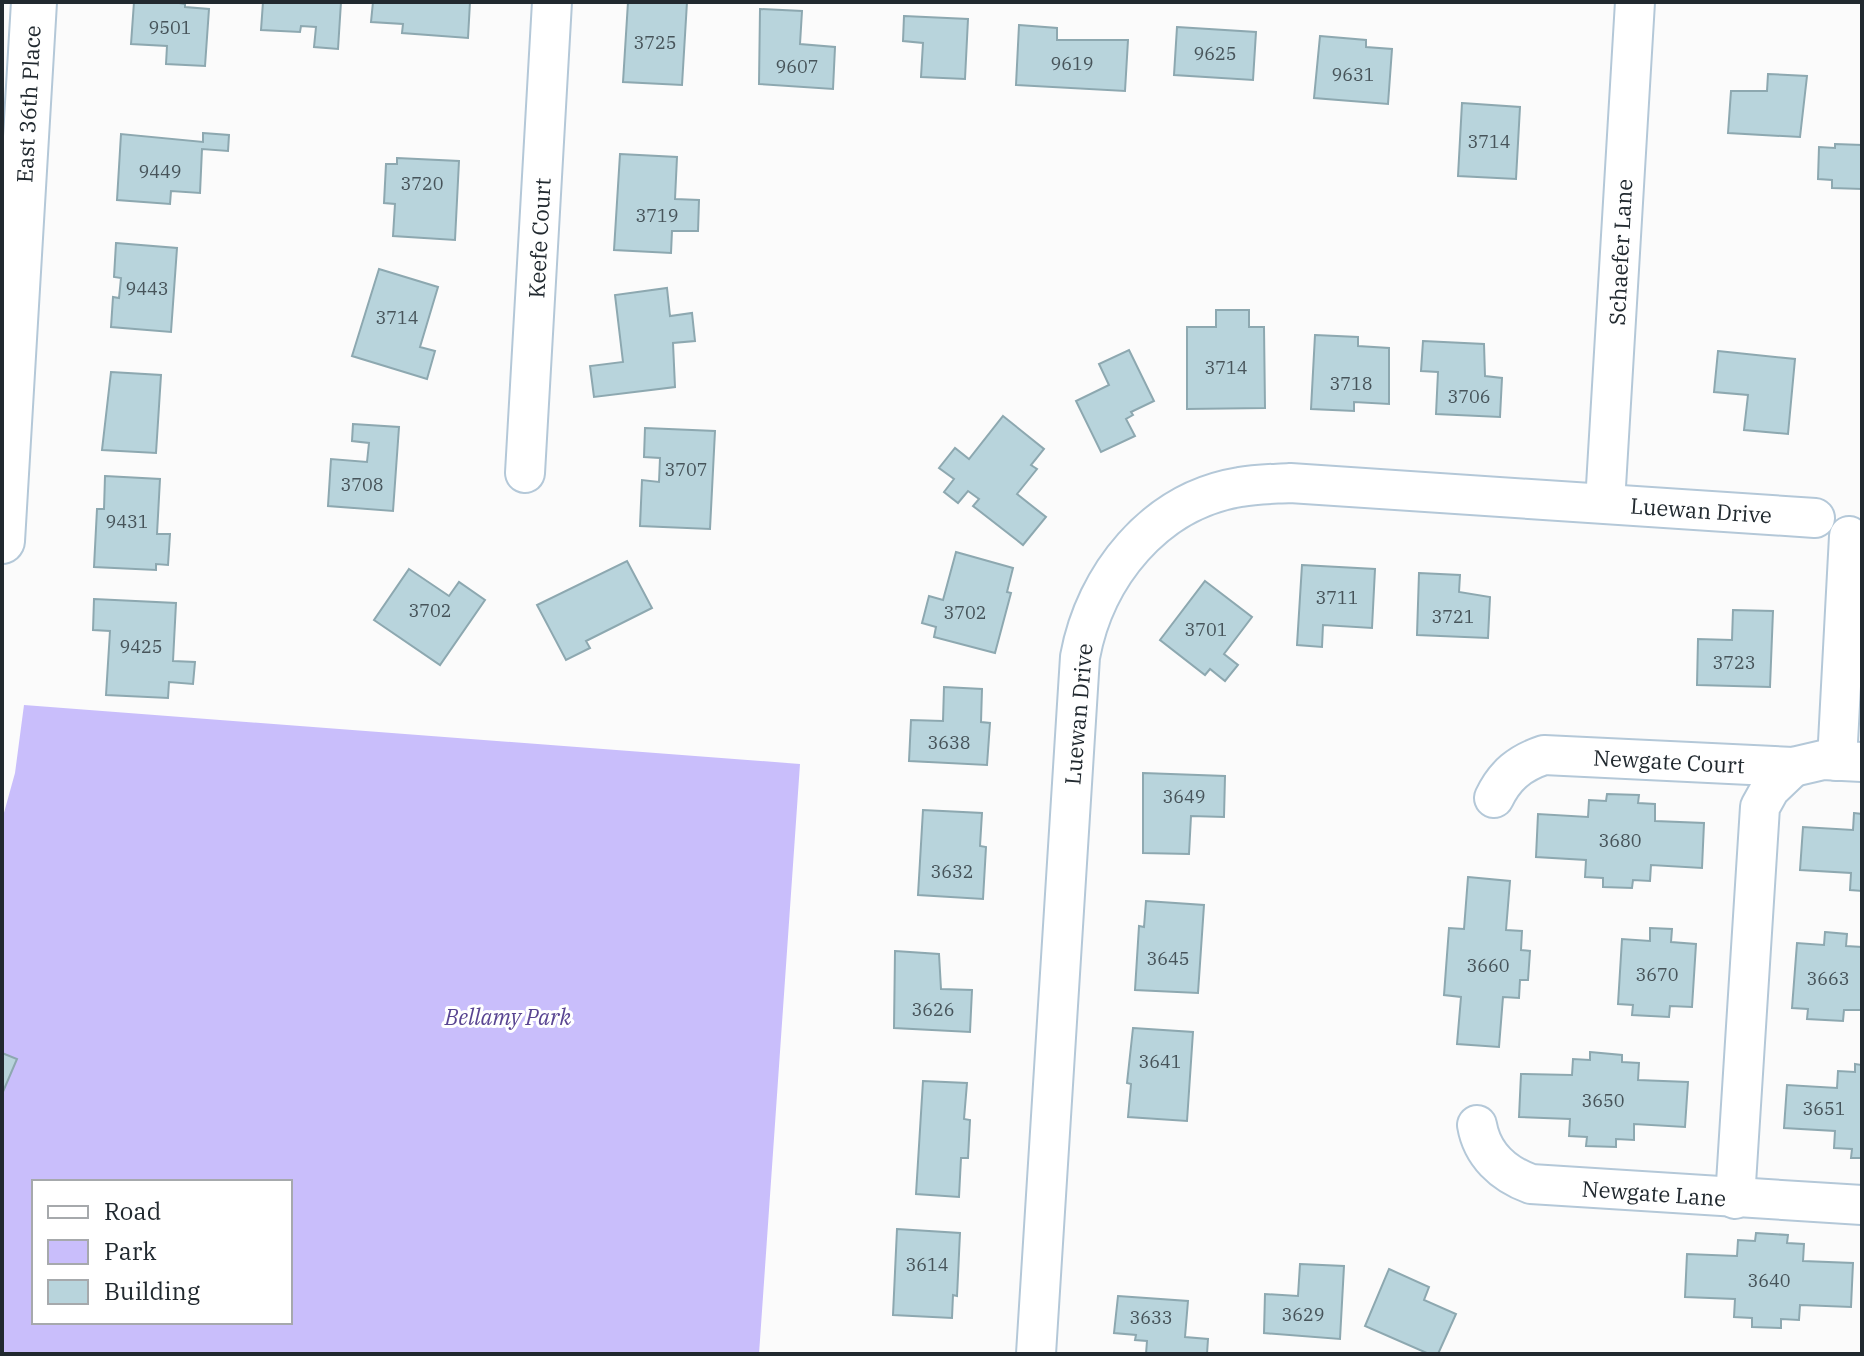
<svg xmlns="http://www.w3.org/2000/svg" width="1864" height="1356" viewBox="0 0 1864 1356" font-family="'IBM Plex Serif',serif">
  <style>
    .green { fill: #c9befb; fill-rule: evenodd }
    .building { fill: #b8d4dc; stroke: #8da8b0; stroke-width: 2 }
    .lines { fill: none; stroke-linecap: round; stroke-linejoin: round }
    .minor-casing { stroke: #b4c8d8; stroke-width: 42 }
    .tertiary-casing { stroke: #b4c8d8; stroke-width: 48 }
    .minor { stroke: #fff; stroke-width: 38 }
    .tertiary { stroke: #fff; stroke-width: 44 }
    .labels { text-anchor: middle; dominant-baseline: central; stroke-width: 6; stroke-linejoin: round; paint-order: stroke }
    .number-label { font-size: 18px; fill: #47545a }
    .street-label { font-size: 22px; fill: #21292f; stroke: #fff }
    .park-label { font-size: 22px; font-style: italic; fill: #594592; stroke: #fff }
  </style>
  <rect width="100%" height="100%" fill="#fbfbfb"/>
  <path class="green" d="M24,705L800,764L759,1354H2V820L15,773ZM34,1182H290V1322H34Z"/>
  <g class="building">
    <path d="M134,2H173L185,4V7L209,9L205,66L166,64L167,46L131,44Z"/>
    <path d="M263,2H341L338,49L314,47L316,27L301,26L300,32L261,30Z"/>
    <path d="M373,2H470L468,38L402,33L403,24L371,22Z"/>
    <path d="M628,2H687L682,85L623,82Z"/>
    <path d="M760,9L802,11L800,44L835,47L833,89L759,84Z"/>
    <path d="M904,16L968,19L965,79L921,77L923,43L903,41Z"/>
    <path d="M1019,25L1057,28V40H1128L1125,91L1016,85Z"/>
    <path d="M1177,27L1256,32L1253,80L1174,75Z"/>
    <path d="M1320,36L1366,40V47L1392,49L1388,104L1314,98Z"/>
    <path d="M1768,74L1807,76L1800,137L1728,133L1731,91H1767Z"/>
    <path d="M1462,103L1520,107L1516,179L1458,176Z"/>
    <path d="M203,133L229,135L228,151L202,149L200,193L171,191L170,204L117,200L121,134L203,142Z"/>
    <path d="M1835,144L1862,145V189L1832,188V180L1818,179L1819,147L1835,148Z"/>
    <path d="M620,154L677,157L675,199L699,200L698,231H672L671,253L614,250Z"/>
    <path d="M397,158L459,161L455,240L393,236L395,204L384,203L386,164H397Z"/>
    <path d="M116,243L177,248L171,332L111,327L113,297L119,298L121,278L114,277Z"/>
    <path d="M379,269L438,287L420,347L435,351L427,379L352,356Z"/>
    <path d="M667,288L670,316L692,313L695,341L673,343L675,387L594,397L590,366L623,362L615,295Z"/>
    <path d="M1216,310H1249V327H1264L1265,408L1187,409V327H1216Z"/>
    <path d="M1315,335L1358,337V346L1389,348V404L1354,402V411L1311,409Z"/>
    <path d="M1423,341L1484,344L1485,376L1502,378L1500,417L1436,414L1438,372L1421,371Z"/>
    <path d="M1129,350L1154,401L1131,412L1133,415L1126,419L1135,436L1101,452L1076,401L1109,385L1099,364Z"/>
    <path d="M1718,351L1795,359L1788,434L1744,430L1748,395L1714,392Z"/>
    <path d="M111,372L161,375L156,453L102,450Z"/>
    <path d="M1003,416L1044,449L1031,465L1037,469L1017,494L1046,517L1023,545L973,506L979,499L968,491L958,503L944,492L954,479L939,468L955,448L969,459Z"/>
    <path d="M353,424L399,427L393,511L328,506L331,459L367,462L369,443L352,441Z"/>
    <path d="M645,428L715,431L710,529L640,526L642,480L659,482L660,458L644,457Z"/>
    <path d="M105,476L160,479L157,534H170L168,565L156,564V570L94,567L97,509H104Z"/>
    <path d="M956,552L1013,568L1007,592L1011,593L995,653L934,637L936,627L922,623L929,596L943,600Z"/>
    <path d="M627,561L652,608L586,641L590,648L566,660L537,605Z"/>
    <path d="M1302,565L1375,569L1372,628L1323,625L1322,647L1297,645Z"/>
    <path d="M409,569L449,596L459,582L485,600L440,665L374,620Z"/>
    <path d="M1419,573L1460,575L1459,592L1490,597L1488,638L1417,635Z"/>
    <path d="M1205,581L1252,617L1224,654L1238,665L1225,681L1210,669L1205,675L1160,640Z"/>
    <path d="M94,599L176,603L173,661L195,662L193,684L169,682L168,698L106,695L110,631L93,630Z"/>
    <path d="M1733,610L1773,611L1770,687L1697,685L1698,639L1732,640Z"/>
    <path d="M944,687L982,689L981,722L990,723L987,765L909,761L911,720L943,721Z"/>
    <path d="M1143,773L1225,776L1224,817L1191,816L1189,854L1143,853Z"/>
    <path d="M1607,794L1639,795L1638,803L1655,804V821L1704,823L1702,868L1651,865L1650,881L1633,880L1632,888L1603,887V878L1585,877L1586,860L1536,857L1538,814L1588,817L1589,800L1606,801Z"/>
    <path d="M923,810L982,813L980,846L986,847L983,899L918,895Z"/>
    <path d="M1854,813L1862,814V891L1850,890L1851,873L1800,870L1803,827L1853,830Z"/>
    <path d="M1468,877L1510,881L1506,930L1522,931L1521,950L1530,951L1528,980H1520L1519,998L1503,997L1499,1047L1457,1044L1461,997L1444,995L1449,928L1464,929Z"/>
    <path d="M1146,901L1204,905L1198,993L1135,990L1139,926L1144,927Z"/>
    <path d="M1650,928L1672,929L1671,942L1696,944L1692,1007L1670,1006L1669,1017L1632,1015L1633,1005L1618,1004L1622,939L1650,941Z"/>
    <path d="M1825,932L1847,934L1846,946L1862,947V1010H1844L1843,1021L1807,1019L1808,1009L1792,1008L1797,943L1824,945Z"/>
    <path d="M895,951L939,954L941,989L972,990L970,1032L894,1028Z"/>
    <path d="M1133,1028L1193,1032L1187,1121L1128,1117L1131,1084L1127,1083Z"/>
    <path d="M1590,1052L1622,1055V1062L1639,1063L1638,1080L1688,1082L1685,1127L1634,1124V1140L1616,1139V1147L1586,1146L1587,1137L1569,1136L1570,1119L1519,1117L1521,1074L1572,1075L1573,1059L1590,1060Z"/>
    <path d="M2,1053L17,1059L2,1094Z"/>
    <path d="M1855,1064L1862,1065V1158H1851L1852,1149L1834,1148L1835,1131L1784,1128L1787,1085L1837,1088L1838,1071L1855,1072Z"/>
    <path d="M923,1081L967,1083L964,1119L970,1120L968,1158H961L959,1197L916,1194Z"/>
    <path d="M897,1229L960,1233L957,1296L953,1295L952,1318L893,1315Z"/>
    <path d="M1756,1233L1788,1235L1787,1243L1804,1244L1803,1261L1853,1263L1851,1307L1800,1305L1799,1320L1781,1319V1328L1752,1327V1318L1734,1317L1735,1299L1685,1297L1687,1254L1737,1256L1738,1240L1755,1241Z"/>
    <path d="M1300,1264L1344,1266L1340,1339L1264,1333L1265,1294L1298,1296Z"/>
    <path d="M1389,1269L1429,1287L1424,1300L1456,1314L1438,1354H1429L1365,1326Z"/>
    <path d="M1118,1296L1188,1301L1185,1337L1208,1339L1207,1354H1146L1147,1341L1135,1340L1136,1335L1114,1333Z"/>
  </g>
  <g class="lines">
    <g class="minor-casing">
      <g id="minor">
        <path d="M525,473L552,2"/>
        <path d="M1605,503L1635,2"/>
        <path d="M1837,761L1849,536"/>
        <path d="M1494,798C1505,775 1520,763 1544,755L1793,767L1823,760L1862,762"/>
        <path d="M1477,1125C1482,1154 1503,1174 1531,1184L1862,1205"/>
        <path d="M1735,1199L1760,807L1770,789L1793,767"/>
        <path d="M1036,1354L1080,657C1095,576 1154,501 1240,487C1256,484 1273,484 1290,483L1815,518"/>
      </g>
    </g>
    <g class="tertiary-casing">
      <path id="tertiary" d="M2,541L34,2"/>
    </g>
    <use href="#minor" class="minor"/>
    <use href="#tertiary" class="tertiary"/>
  </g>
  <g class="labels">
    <g class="number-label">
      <text x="170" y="27">9501</text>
      <text x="655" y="42">3725</text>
      <text x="1215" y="53">9625</text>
      <text x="1072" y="63">9619</text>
      <text x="797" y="66">9607</text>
      <text x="1353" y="74">9631</text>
      <text x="1489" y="141">3714</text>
      <text x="160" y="171">9449</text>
      <text x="422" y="183">3720</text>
      <text x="657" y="215">3719</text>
      <text x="147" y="288">9443</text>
      <text x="397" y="317">3714</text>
      <text x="1226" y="367">3714</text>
      <text x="1351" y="383">3718</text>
      <text x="1469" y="396">3706</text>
      <text x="686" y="469">3707</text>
      <text x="362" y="484">3708</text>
      <text x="127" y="521">9431</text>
      <text x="1337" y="597">3711</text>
      <text x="430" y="610">3702</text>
      <text x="965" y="612">3702</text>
      <text x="1453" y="616">3721</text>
      <text x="1206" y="629">3701</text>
      <text x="141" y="646">9425</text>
      <text x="1734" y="662">3723</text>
      <text x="949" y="742">3638</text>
      <text x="1184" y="796">3649</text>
      <text x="1620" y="840">3680</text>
      <text x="952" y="871">3632</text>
      <text x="1168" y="958">3645</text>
      <text x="1488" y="965">3660</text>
      <text x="1657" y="974">3670</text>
      <text x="1828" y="978">3663</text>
      <text x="933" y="1009">3626</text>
      <text x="1160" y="1061">3641</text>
      <text x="1603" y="1100">3650</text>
      <text x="1824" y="1108">3651</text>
      <text x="927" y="1264">3614</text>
      <text x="1769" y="1280">3640</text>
      <text x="1303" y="1314">3629</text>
      <text x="1151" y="1317">3633</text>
    </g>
    <g class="street-label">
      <text transform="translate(28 104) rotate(-87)">East 36th Place</text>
      <text transform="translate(539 238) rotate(-87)">Keefe Court</text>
      <text transform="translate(1620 252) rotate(-87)">Schaefer Lane</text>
      <text transform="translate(1701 510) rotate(4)">Luewan Drive</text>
      <text transform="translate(1078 714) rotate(-85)">Luewan Drive</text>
      <text transform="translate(1669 761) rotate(3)">Newgate Court</text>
      <text transform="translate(1654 1193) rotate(4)">Newgate Lane</text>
    </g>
    <g class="park-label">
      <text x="508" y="1016">Bellamy Park</text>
    </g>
  </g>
  <rect width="1864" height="1356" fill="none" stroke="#21292f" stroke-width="8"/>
  <rect x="32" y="1180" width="260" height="144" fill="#ffffff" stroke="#a6a9ac" stroke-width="2"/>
  <rect x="48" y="1206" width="40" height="12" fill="#ffffff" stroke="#a6a9ac" stroke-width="2"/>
  <text x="104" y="1220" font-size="24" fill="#21292f">Road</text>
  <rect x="48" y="1240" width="40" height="24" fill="#c9befb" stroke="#a6a9ac" stroke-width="2"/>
  <text x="104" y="1260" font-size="24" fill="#21292f">Park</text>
  <rect x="48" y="1280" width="40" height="24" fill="#b8d4dc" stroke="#a6a9ac" stroke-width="2"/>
  <text x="104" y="1300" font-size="24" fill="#21292f">Building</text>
</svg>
